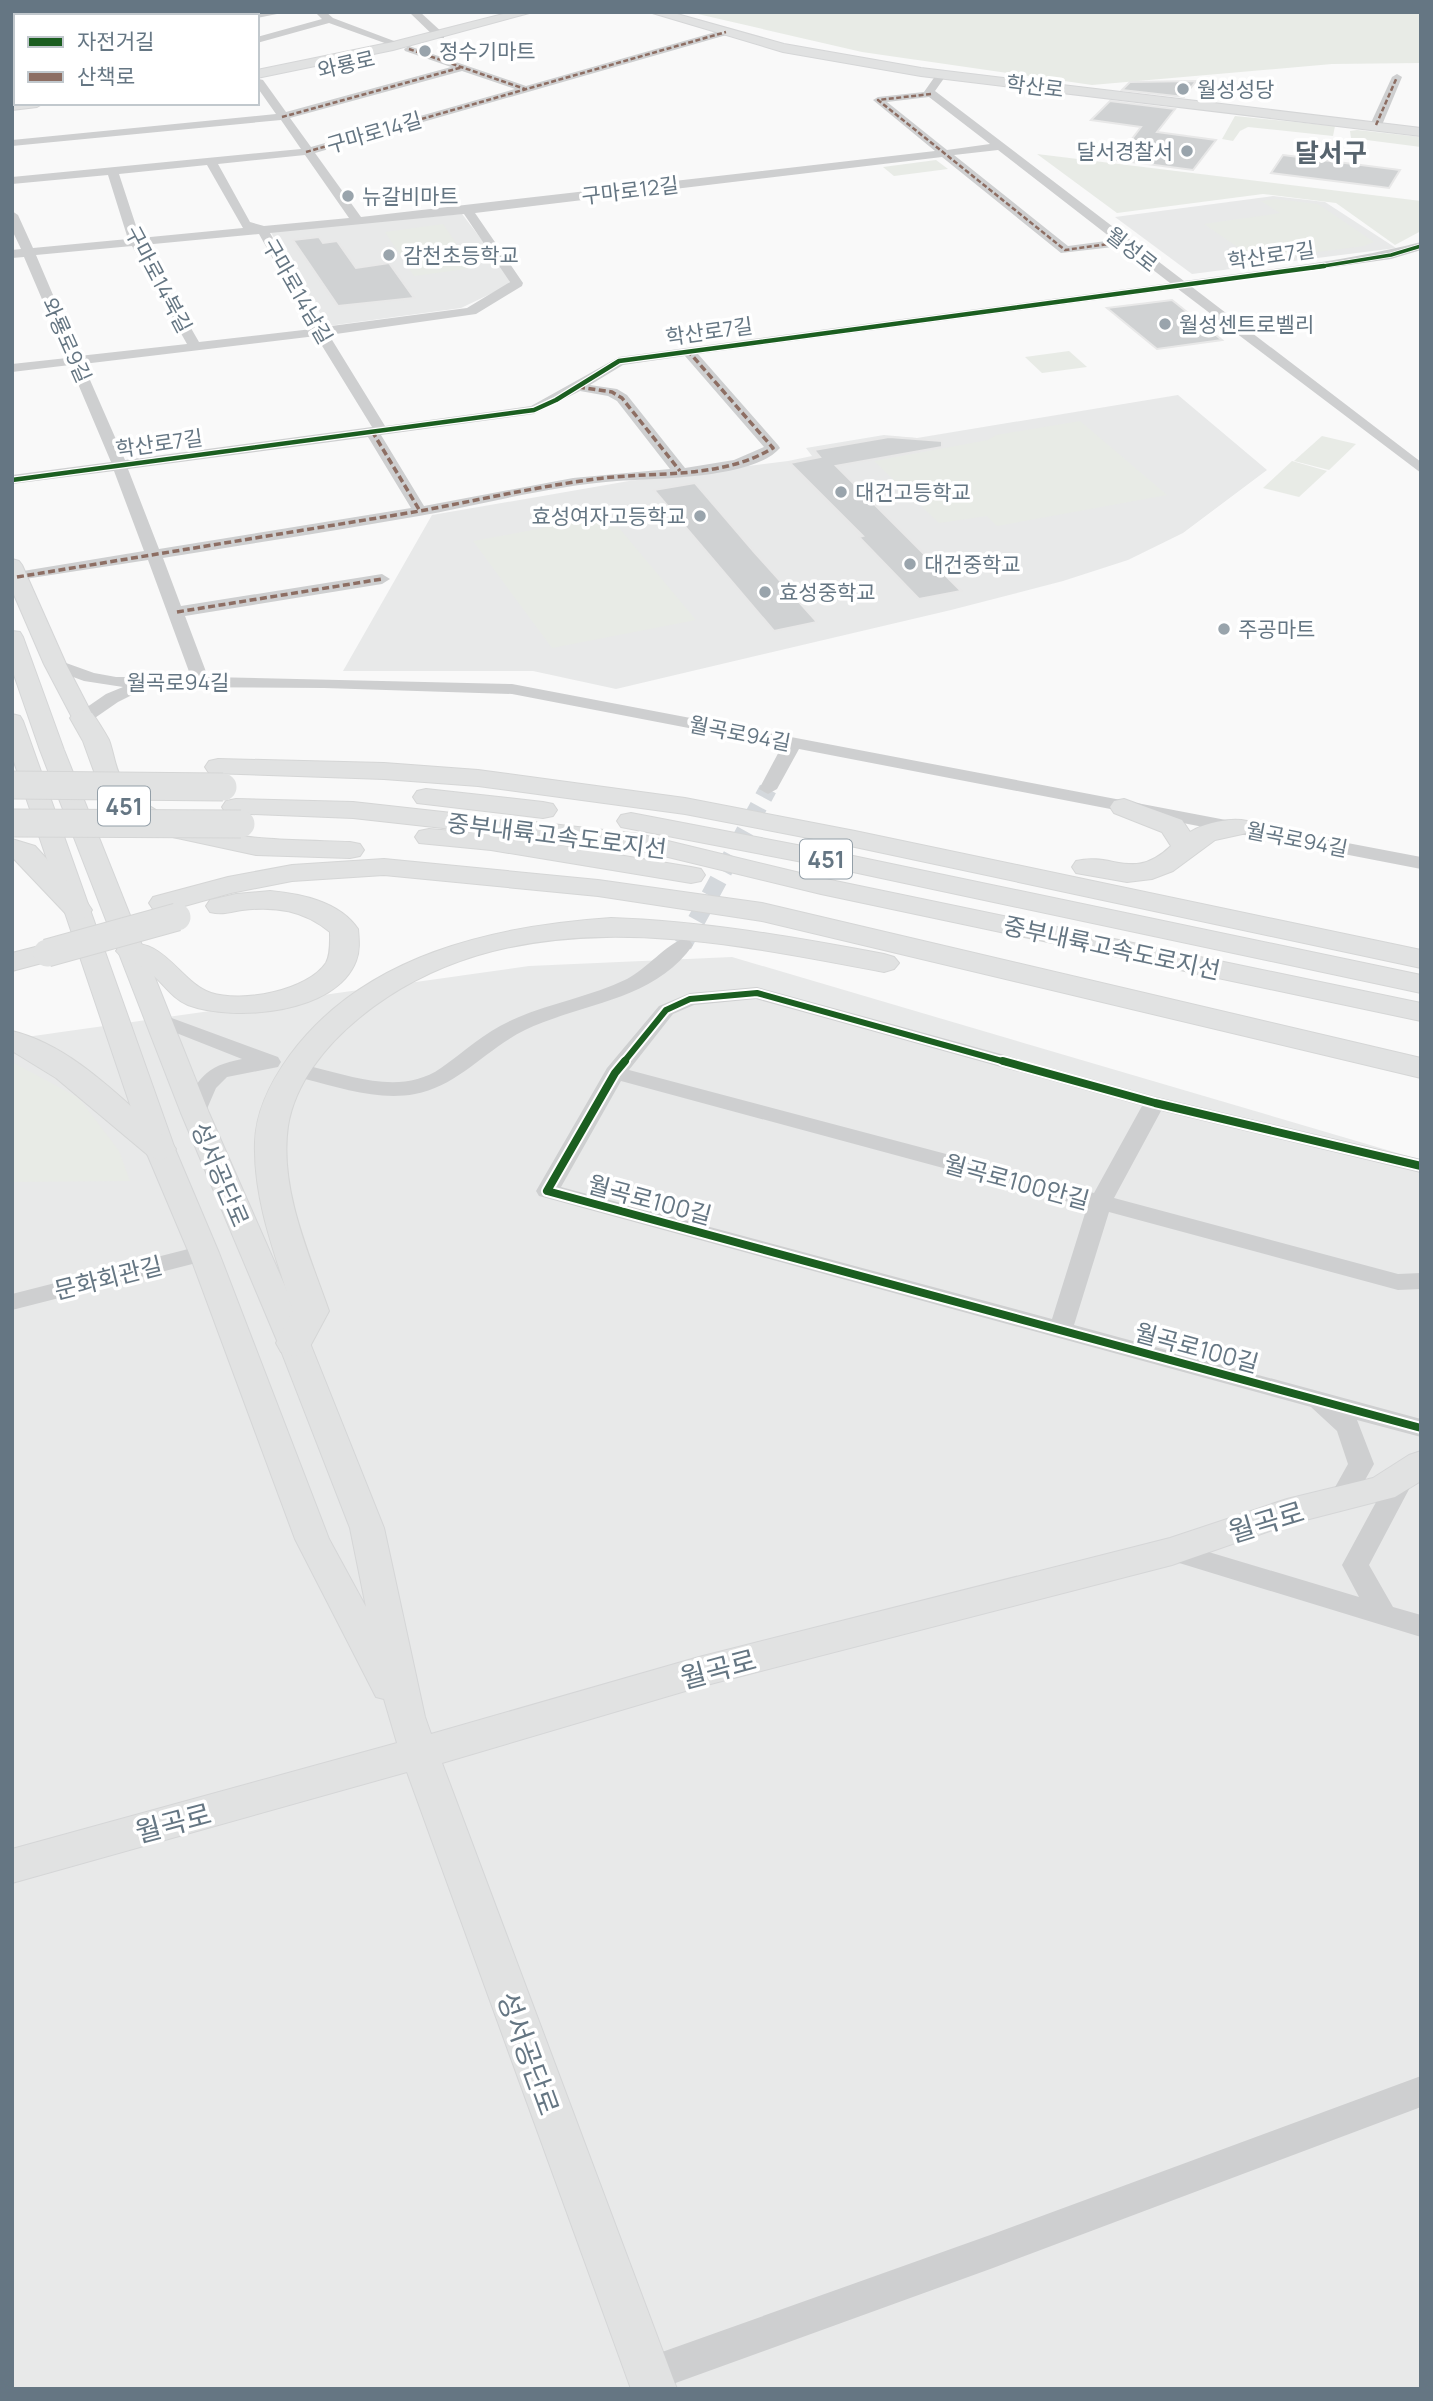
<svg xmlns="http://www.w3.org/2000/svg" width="1433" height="2401" viewBox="0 0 1433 2401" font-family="Manrope,'Noto Sans KR',sans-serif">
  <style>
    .built { fill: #e8e9e9 }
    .green { fill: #e8ebe6 }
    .building { fill: #d0d2d3; stroke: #e8e8e8; stroke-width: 2 }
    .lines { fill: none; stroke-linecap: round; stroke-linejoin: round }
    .minor-tunnel { stroke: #d4d8dc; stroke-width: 18; stroke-dasharray: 18 10; stroke-linecap: butt }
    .major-casing { stroke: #d5d6d7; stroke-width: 2 }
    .highway-casing { stroke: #d5d6d6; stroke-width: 2 }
    .minor { fill: #cecfd0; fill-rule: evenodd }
    .major { fill: #e1e2e2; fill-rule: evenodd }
    .highway { fill: #e1e2e2; fill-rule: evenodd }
    .highway-bridge-casing { stroke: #d5d6d6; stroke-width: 29; stroke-linecap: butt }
    .highway-bridge { stroke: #e1e2e2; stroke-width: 27 }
    .quiet-far1 { stroke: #8d6e63; stroke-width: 2.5; stroke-dasharray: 5 2.5; stroke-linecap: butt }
    .quiet { stroke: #8d6e63; stroke-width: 3.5; stroke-dasharray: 7 3.5; stroke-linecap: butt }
    .cycleway-far3-casing { stroke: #fff; stroke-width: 5 }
    .cycleway-far2-casing { stroke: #fff; stroke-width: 7 }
    .cycleway-far1-casing { stroke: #fff; stroke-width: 10 }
    .cycleway-casing { stroke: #fff; stroke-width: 12 }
    .cycleway-far3 { stroke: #1b5e20; stroke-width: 3.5 }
    .cycleway-far2 { stroke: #1b5e20; stroke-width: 4.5 }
    .cycleway-far1 { stroke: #1b5e20; stroke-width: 6 }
    .cycleway { stroke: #1b5e20; stroke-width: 8 }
    .poi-dot { fill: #99a4ac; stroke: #fff; stroke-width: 2.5 }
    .labels { text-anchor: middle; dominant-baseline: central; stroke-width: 7; stroke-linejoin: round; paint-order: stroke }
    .far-poi-label { font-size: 21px; fill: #657683; stroke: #fff; text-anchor: start }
    .far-street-label { font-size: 21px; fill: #657683; stroke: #fff }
    .shield { fill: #fff; stroke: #939fa8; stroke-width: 2 }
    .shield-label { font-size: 23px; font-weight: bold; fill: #657683 }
    .street-label { font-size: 24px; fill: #657683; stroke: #fff }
    .far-district-label { font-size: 26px; font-weight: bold; fill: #57646e; stroke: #fff }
    .near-street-label { font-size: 28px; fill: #657683; stroke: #fff }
  </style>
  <rect width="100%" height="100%" fill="#f9f9f9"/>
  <g class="built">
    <path d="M1273,196L1325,202L1396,248L1192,274L1115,217Z"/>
    <path d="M462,214L512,279L505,287L461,308L328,326L270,231Z"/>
    <path d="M1178,395L1267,470L1183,533L1128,560L1063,581L951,610L616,689L533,671H343L432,515L629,481L788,461L812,456L806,448L884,435L917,438Z"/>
    <path d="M732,957L1421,1160V2389H12V1039L529,966Z"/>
  </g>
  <g class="green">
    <path d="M689,12H1421V63L1332,64L1092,85L862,52Z"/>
    <path d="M1235,116L1335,126L1333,136L1248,127L1240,131L1233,141L1222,139Z"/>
    <path d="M1357,130L1421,137V147L1351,138L1350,131Z"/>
    <path d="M1037,154L1421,201V231L1395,245L1336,203L1263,194L1117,213Z"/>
    <path d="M936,160L948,169L894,176L883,167Z"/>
    <path d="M1275,199L1318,204L1374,242L1364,246L1263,259L1252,257L1204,224L1280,213L1261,201Z"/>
    <path d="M443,224L473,268L414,276L385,232Z"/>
    <path d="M1069,351L1087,367L1042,373L1025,357Z"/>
    <path d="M1080,421L1167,495L997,526L987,516L939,523L874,461L988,440L996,435Z"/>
    <path d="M1322,436L1356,444L1329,470L1294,461Z"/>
    <path d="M1292,461L1327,471L1299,497L1263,488Z"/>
    <path d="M609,516L696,620L552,648L473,541Z"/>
    <path d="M12,1062L79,1098L119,1151L130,1181L12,1182Z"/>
  </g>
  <g class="building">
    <path d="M1196,81L1184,97L1122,90L1130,82Z"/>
    <path d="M1110,101L1175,109L1157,132L1216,140L1193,170L1116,160L1141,127L1091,120Z"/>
    <path d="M1283,155L1400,170L1389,188L1271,173Z"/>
    <path d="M319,237L323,243L337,241L356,268L389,263L414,298L338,306L293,240Z"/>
    <path d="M1172,300L1222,340L1157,349L1107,308Z"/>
    <path d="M889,437L942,441V447L836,466L961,591L919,599L859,537L863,536L790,463L820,457L814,450Z"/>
    <path d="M695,483L755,553L817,622L774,631L654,490Z"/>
  </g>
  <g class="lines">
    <path class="minor-tunnel" d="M683,945L768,789"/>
    <g class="major-casing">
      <g id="major">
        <path d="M511,12H533L393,50L257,78V70L393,42Z"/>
        <path d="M649,12H670L784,44L921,68L1421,128V136L921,76L783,52Z"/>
        <path d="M16,101V103H44L37,107L12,110V102Z"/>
        <path d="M12,559L19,561L22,565L66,664L94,718L91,723H75L44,664L12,590Z"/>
        <path d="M12,631L20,632L23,637L64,750L209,1113L310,1343L384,1528L425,1717L431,1734L699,1657L1170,1538L1287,1499L1373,1478L1409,1455L1421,1451V1481L1395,1497L1290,1524L1172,1565L699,1687L442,1763L677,2389H631L407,1772L12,1883V1849L397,1743L384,1699L376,1697L295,1539L189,1253L145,1149L12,756V714L20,716L23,721L175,1149L219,1253L329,1539L366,1607L350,1528L278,1343L181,1113L40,750L12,669Z"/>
      </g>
    </g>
    <g class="highway-casing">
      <g id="highway">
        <path d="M83,710L92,713C98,721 104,731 109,740C114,753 115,770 123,781C170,844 279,839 350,842L360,844L364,850L360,856L350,858L256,855L154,833L135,823L114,805L99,785L83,741L70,718L74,713Z"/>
        <path d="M218,759L384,763L478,770L685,798L855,831L1421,950V968L855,847L685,814L478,786L384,779L209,773L205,767L209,761Z"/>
        <path d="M426,789L543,802L553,804L557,810L553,816L543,818L417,803L413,797L417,791Z"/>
        <path d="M236,799L353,802L461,814L471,816L475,822L471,828L461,830L353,818L226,813L222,807L226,801Z"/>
        <path d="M1124,799L1182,820L1190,832C1204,823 1231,817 1247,821L1251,827L1247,833L1215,840L1173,871L1152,879L1127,882L1076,873L1072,867L1076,861C1114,852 1133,882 1171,846L1162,832L1114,813L1110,807L1114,801Z"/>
        <path d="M631,813L839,853L1421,975V993L839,869L621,827L617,821L621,815Z"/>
        <path d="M507,819L639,834L821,878L1421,1003V1021L821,894L639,850L497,833L493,827L497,821Z"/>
        <path d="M429,829L491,834L691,867L701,869L705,875L701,881L691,883L491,850L419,843L415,837L419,831Z"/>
        <path d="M12,839L35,846L88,904L92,910L88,916L78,919L68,916L12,857Z"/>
        <path d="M384,859L598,880L762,903L1421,1058V1078L762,921L598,896L384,875L292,881L231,893L163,912L153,909L149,903L153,897L228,877L292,865Z"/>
        <path d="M270,891C301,894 339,901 358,929C359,940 360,951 356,961C336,1014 234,1022 188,1005C171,998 162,981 147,970C137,963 124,961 116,951L121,945C163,934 179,982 211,993C242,1003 307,991 326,963C331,954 330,942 330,932C304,910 275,906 242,910C230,912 222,915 210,912L206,906L210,900L236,894Z"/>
        <path d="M611,918C703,921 793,937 884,954L894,957L899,963L894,969L884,972C712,939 508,896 359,1018C326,1045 295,1083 288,1126C279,1188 309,1254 329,1311L307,1352L294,1356L281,1352L276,1343L293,1311C276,1257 253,1200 255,1142C256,1109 272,1080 290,1055C364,955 493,926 611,918Z"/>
        <path d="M47,944L57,947L62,953L57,959L12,971V953Z"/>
        <path d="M12,1031C74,1046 124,1102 171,1142L176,1149L171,1156L160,1160L149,1156L56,1078L12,1051Z"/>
      </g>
    </g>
    <g class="minor">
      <path d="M79,12H119L105,16H66Z"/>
      <path d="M175,12H185L186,16H176Z"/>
      <path d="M255,12H287L257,18V16H243Z"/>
      <path d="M315,12H326L333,18L402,44L393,46L329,23L257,43V37L322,19Z"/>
      <path d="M409,12H420L444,34V38H436Z"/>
      <path d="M726,29L731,32L730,34L315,153L361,217L935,151L873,100L878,97L924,92L938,72H946L947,74L935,91L1184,281C1263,270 1343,262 1421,242V250L1391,259L1192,287L1421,462V473L1178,289L698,354L778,445L780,448C753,479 657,478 617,481C550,486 485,504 419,516C334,531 248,544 163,558L181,606L382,574L390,579L382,584L185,616L208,677L512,684L1421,857V869L799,749L777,789L768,794L759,789L782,746L512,694L324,688L148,687L118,702L89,722H77L74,718L77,714L106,694L123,687L84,681L49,668L47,664L49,660L55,659L94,673L116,677H191L148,560L12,581V573L17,572L144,551L114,471L12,484V475L111,462L70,365L12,372V364L67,358L24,257L12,258V250L21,249L12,230V211L18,215L33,248L128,239L108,175L12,184V177L301,149L281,120L12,146V140L276,114L257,87L259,79L263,80L286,112L451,67L405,51L404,49L409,46L526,86ZM462,71L515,89L311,147L290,118ZM929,97L990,144L947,150L887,102ZM998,150L1114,240L1068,246L954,155ZM305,155L349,218L264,226L250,222L218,164ZM942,157L1061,253L1122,246L1170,283L619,357L531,406L385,426L329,335L476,314L522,286L523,283L475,213ZM207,165L243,228L140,238L119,174ZM464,214L510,282L467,308L324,327L270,233ZM259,234L312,329L199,342L143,245ZM132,246L187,344L79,356L36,255ZM316,336L372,427L125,460L83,364ZM685,356L764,447L734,460L685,468L627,395L617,389L590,385L623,365ZM580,391L608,396L617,401L670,469L573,478L424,506L381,435L534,414ZM368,437L411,508L159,549L128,469Z"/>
      <rect x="12" y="63" width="4" height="6"/>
      <path d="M1397,74L1402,77L1382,125L1372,127L1370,125L1392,77Z"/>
      <path d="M683,939L690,941L693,945C654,1001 581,1003 525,1030C486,1049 458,1086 415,1094C379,1101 341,1088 305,1079L302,1074L305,1069L313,1067C355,1077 402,1095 441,1068C465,1051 485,1032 512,1020C549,1003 590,997 627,979C645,970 668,943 683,939Z"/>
      <path d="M757,987L1157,1097L1421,1159V1173L1161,1111L1114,1198L1398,1274L1421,1273V1289L1398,1290L1109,1212L1074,1325L1421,1419V1437L1357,1420L1374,1464L1351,1505L1342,1508L1333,1505L1329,1498L1348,1464L1337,1431L1311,1407L539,1196L536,1191L607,1068L659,1006L690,993ZM756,999L1142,1106L1094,1193L629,1070L673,1014L694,1005ZM621,1081L1087,1207L1052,1319L561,1187Z"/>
      <path d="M158,1013L278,1057L281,1062L278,1067L227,1077L216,1088L203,1118H187L184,1113C196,1079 205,1066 242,1059L151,1023L148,1019L151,1015Z"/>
      <path d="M204,1245L212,1247L216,1253L212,1259L12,1310V1294Z"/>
      <path d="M1403,1466L1412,1469L1416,1476L1369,1565L1393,1607L1421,1615V1637L1163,1558L1159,1551L1163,1544L1172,1541L1359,1597L1342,1565L1394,1469Z"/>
      <path d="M1421,2076V2107L993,2268L659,2389L635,2388L630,2375L635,2362L648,2357L993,2234Z"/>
    </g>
    <use href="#major" class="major"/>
    <use href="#highway" class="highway"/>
    <g class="highway-bridge-casing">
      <g id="highway-bridge">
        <path d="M12,785L223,787"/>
        <path d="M12,823L241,824"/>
        <path d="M47,953L177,917"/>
      </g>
    </g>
    <use href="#highway-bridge" class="highway-bridge"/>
    <g class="quiet-far1">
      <path d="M409,49L525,89"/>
      <path d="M931,94L878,100L1065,250L1123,242"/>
      <path d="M282,117L463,67"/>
      <path d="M1376,125L1397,77"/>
      <path d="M306,152L726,32"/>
    </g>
    <g class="quiet">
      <path d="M578,387L612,392L622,398L680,471"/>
      <path d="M372,431L420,511C478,500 536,487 595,479C654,471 720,480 773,448L689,352"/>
      <path d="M17,577L420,511"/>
      <path d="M177,612L382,579"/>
    </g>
    <g class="cycleway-far3-casing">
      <path id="cycleway-far3" d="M1311,268L1391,255L1421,246"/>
    </g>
    <g class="cycleway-far2-casing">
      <path id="cycleway-far2" d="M12,480L534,410L556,400L619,361L1324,266"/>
    </g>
    <g class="cycleway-far1-casing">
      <path id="cycleway-far1" d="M623,1063L666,1010L690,999L757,993L1009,1063"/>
    </g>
    <g class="cycleway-casing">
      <g id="cycleway">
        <path d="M625,1061L615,1073L547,1191L1421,1428"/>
        <path d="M1003,1061L1155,1103L1421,1166"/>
      </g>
    </g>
    <use href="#cycleway-far3" class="cycleway-far3"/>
    <use href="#cycleway-far2" class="cycleway-far2"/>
    <use href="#cycleway-far1" class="cycleway-far1"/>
    <use href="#cycleway" class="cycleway"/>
  </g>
  <g class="poi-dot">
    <circle cx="425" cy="51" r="7"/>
    <circle cx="1183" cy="89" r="7"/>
    <circle cx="1187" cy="151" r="7"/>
    <circle cx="348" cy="196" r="7"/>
    <circle cx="389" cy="255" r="7"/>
    <circle cx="1165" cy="324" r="7"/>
    <circle cx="841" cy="492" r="7"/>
    <circle cx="700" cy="516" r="7"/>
    <circle cx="910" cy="564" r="7"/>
    <circle cx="765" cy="592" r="7"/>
    <circle cx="1224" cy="629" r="7"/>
  </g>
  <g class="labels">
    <g class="far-poi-label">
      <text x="439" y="51">정수기마트</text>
      <text x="1197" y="89">월성성당</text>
      <text x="1173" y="151" text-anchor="end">달서경찰서</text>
      <text x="362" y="196">뉴갈비마트</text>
      <text x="403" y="255">감천초등학교</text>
      <text x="1179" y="324">월성센트로벨리</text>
      <text x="855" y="492">대건고등학교</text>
      <text x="686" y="516" text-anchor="end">효성여자고등학교</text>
      <text x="924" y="564">대건중학교</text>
      <text x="779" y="592">효성중학교</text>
      <text x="1238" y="629">주공마트</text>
    </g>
    <g class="far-street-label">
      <text transform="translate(346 64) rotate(-13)">와룡로</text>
      <text transform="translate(1035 86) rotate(7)">학산로</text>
      <text transform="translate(374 132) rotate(-16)">구마로14길</text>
      <text transform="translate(630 190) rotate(-7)">구마로12길</text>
      <text transform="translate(1132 249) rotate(38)">월성로</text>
      <text transform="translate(1271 255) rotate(-8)">학산로7길</text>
      <text transform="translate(159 279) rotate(62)">구마로14북길</text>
      <text transform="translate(298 291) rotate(60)">구마로14남길</text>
      <text transform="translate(709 331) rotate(-8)">학산로7길</text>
      <text transform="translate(67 340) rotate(66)">와룡로9길</text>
      <text transform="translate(159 443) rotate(-8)">학산로7길</text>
      <text x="178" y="682">월곡로94길</text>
      <text transform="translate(740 733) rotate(11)">월곡로94길</text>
      <text transform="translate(1297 839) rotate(11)">월곡로94길</text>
    </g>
    <g class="shield">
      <rect x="98" y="786.5" width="52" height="39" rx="5"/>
      <rect x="800" y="839.5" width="52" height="39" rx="5"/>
    </g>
    <g class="shield-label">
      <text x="124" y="806">451</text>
      <text x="826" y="859">451</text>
    </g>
    <g class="street-label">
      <text transform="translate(557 835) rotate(7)">중부내륙고속도로지선</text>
      <text transform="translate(1112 947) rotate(12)">중부내륙고속도로지선</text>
      <text transform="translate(221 1174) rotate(67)">성서공단로</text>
      <text transform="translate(1017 1181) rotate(15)">월곡로100안길</text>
      <text transform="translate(650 1199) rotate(15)">월곡로100길</text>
      <text transform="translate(108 1277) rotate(-14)">문화회관길</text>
      <text transform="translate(1197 1347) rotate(15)">월곡로100길</text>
    </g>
    <g class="far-district-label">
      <text x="1331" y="152">달서구</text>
    </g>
    <g class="near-street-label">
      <text transform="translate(1266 1521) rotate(-17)">월곡로</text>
      <text transform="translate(718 1668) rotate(-15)">월곡로</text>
      <text transform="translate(173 1822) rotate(-15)">월곡로</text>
      <text transform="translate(529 2053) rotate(70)">성서공단로</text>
    </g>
  </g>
  <rect width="1433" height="2401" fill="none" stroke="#657683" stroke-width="28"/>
  <rect x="14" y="14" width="245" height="91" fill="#ffffff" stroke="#c1c8cd" stroke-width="2"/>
  <rect x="28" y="37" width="35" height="10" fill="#1b5e20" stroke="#c1c8cd" stroke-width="2"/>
  <text x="77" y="49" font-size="21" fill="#657683">자전거길</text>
  <rect x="28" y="72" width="35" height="10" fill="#8d6e63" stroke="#c1c8cd" stroke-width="2"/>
  <text x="77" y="84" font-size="21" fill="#657683">산책로</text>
</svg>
